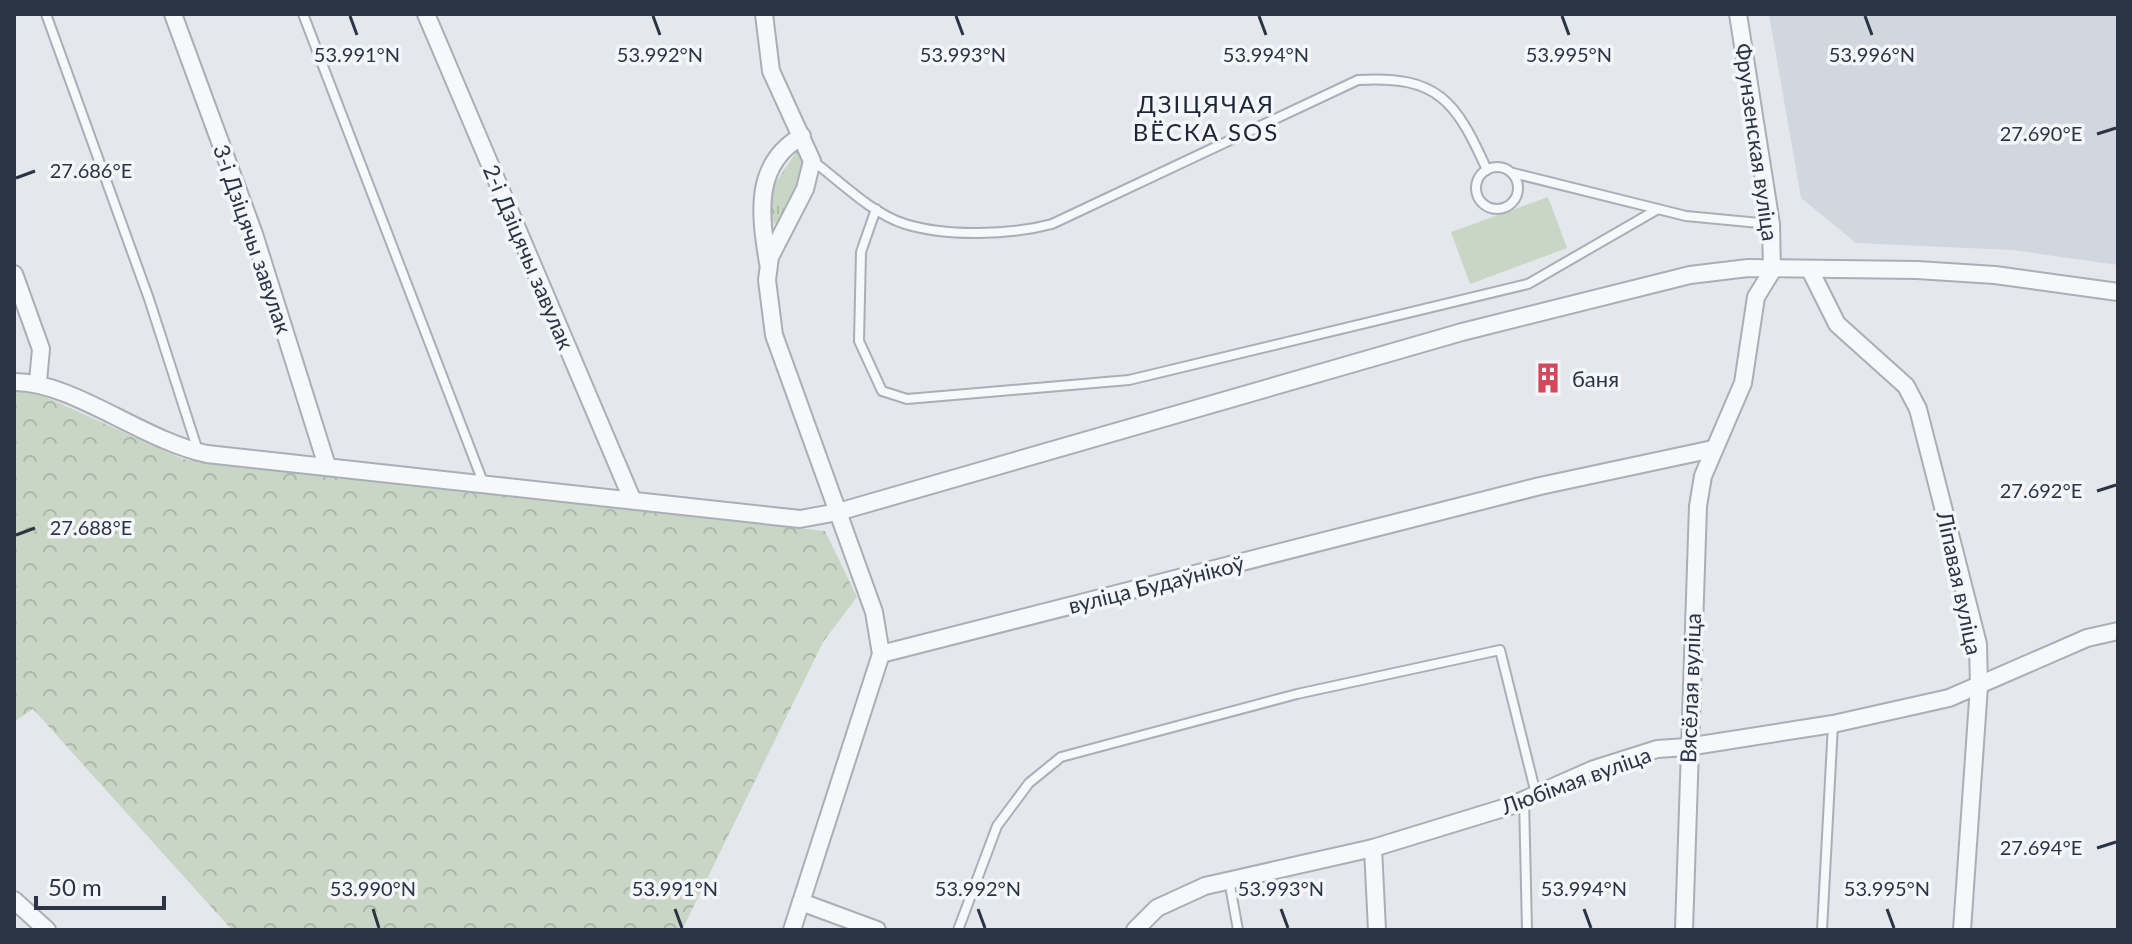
<svg xmlns="http://www.w3.org/2000/svg" width="2132" height="944" viewBox="0 0 2132 944" font-family="Lato,sans-serif">
  <style>
    .built { fill: #d2d6de }
    .grass { fill: url(#grass-tufts) }
    .forest { fill: url(#forest-crowns) }
    .pitch { fill: #c9d6c5 }
    .lines { fill: none; stroke-linecap: round; stroke-linejoin: round }
    .lane-casing { stroke: #a9aeb7; stroke-width: 12 }
    .street-casing { stroke: #a9aeb7; stroke-width: 20 }
    .lane { stroke: #f7f8fa; stroke-width: 8 }
    .street { stroke: #f7f8fa; stroke-width: 16 }
    .ticks { fill: none; stroke: #2b3445; stroke-width: 3 }
    .labels { text-anchor: middle; dominant-baseline: central; stroke-width: 7; stroke-linejoin: round; paint-order: stroke }
    .street-label { font-size: 22px; fill: #2b3445; stroke: #f4f6f9 }
    .poi-label { font-size: 22px; fill: #2b3445; stroke: #f4f6f9; text-anchor: start }
    .neighbourhood-label { font-size: 24px; letter-spacing: 2px; fill: #1d2536; stroke: #f4f6f9 }
    .ticks-label { font-size: 20px; text-anchor: middle; fill: #2b3445; stroke: #f4f6f9; stroke-width: 7; stroke-linejoin: round; paint-order: stroke }
  </style>
  <defs>
    <pattern id="grass-tufts" width="24" height="20" patternUnits="userSpaceOnUse" patternTransform="scale(2)"><rect width="24" height="20" fill="#c9d6c5"/><path d="M3 7l-1-3M5 7V3M7 7l1-3M15 17l-1-3M17 17v-4M19 17l1-3" fill="none" stroke="#adb8ab"/></pattern>
    <pattern id="forest-crowns" width="20" height="18" patternUnits="userSpaceOnUse" patternTransform="scale(2)"><rect width="20" height="18" fill="#c9d6c5"/><path d="M2 6a3 3 0 1 1 6 0M12 15a3 3 0 1 1 6 0" fill="none" stroke="#adb8ab"/></pattern>
  </defs>
  <rect width="100%" height="100%" fill="#e4e7ec"/>
  <path class="built" d="M1769,14H2118V265L2012,250L1856,243L1801,198Z"/>
  <path class="grass" d="M799,148C810,177 791,201 776,225L769,218L774,185Z"/>
  <path class="forest" d="M14,391L37,393L183,459L825,531L857,597L823,642L682,930H232L33,709L14,722Z"/>
  <path class="pitch" d="M1548,197L1567,248L1470,284L1451,232Z"/>
  <g class="lines">
    <g class="lane-casing">
      <g id="lane">
        <path d="M46,14L149,299L198,451"/>
        <path d="M303,14L483,482"/>
        <path d="M813,161C841,182 871,213 905,224C947,237 1011,235 1052,224L1358,80C1438,75 1456,101 1487,170"/>
        <circle cx="1497" cy="188" r="21"/>
        <path d="M1513,173L1686,216L1770,224"/>
        <path d="M876,209L861,252L859,341L882,391L907,399L1129,380L1528,284L1658,209"/>
        <path d="M1524,799L1527,930"/>
        <path d="M1229,880L1238,930"/>
        <path d="M958,930L997,826L1029,783L1061,757L1297,694L1500,650L1536,794"/>
        <path d="M1822,930L1833,724"/>
      </g>
    </g>
    <g class="street-casing">
      <g id="street">
        <path d="M173,14L254,234L327,466"/>
        <path d="M426,14L632,499"/>
        <path d="M764,14L771,71L812,161L805,189L770,257L767,280L774,335L874,612L881,654L792,930"/>
        <path d="M768,263C760,214 753,164 802,136"/>
        <path d="M1810,270L1837,324L1906,386L1918,409L1978,644L1979,686L1962,930"/>
        <path d="M14,274L41,349L38,381"/>
        <path d="M14,382C71,381 144,441 207,454L800,519L838,512L1462,332L1690,275L1748,268L1917,270L1995,275L2118,292"/>
        <path d="M881,654L1540,486L1713,449"/>
        <path d="M1373,848L1377,930"/>
        <path d="M14,900L47,930"/>
        <path d="M801,902L877,930"/>
        <path d="M1135,930L1157,908L1205,886L1373,848L1510,806L1594,769L1657,749L1687,747L1833,724L1949,698L2087,638L2118,631"/>
        <path d="M1684,930L1698,506L1703,476L1743,383L1756,297L1772,271L1771,224L1738,14"/>
      </g>
    </g>
    <use href="#lane" class="lane"/>
    <use href="#street" class="street"/>
  </g>
  <path class="ticks" d="M350,16L357,35M653,16L660,35M956,16L963,35M1259,16L1266,35M1562,16L1569,35M1865,16L1872,35M2097,134L2116,128M16,178L35,171M2097,491L2116,485M16,535L35,528M2097,848L2116,842M373,909L379,928M675,909L682,928M978,909L985,928M1281,909L1288,928M1584,909L1591,928M1887,909L1894,928"/>
  <defs>
    <g id="building-bare" transform="scale(2.4)"><path d="M-4-6H4V6H1V3H-1V6H-4ZM-2.5-4.3h1.7v1.8h-1.7ZM.8-4.3h1.7v1.8H.8ZM-2.5-1h1.7V.8h-1.7ZM.8-1h1.7V.8H.8Z" fill="#d1495b" stroke="#f4f6f9" stroke-width="2.5" paint-order="stroke"/></g>
  </defs>
  <g fill-rule="evenodd">
    <use href="#building-bare" x="1548" y="378"/>
  </g>
  <g class="labels">
    <g class="street-label">
      <text transform="translate(1757 142) rotate(82)">Фрунзенская вуліца</text>
      <text transform="translate(253 239) rotate(71)">3-і Дзіцячы завулак</text>
      <text transform="translate(529 257) rotate(67)">2-і Дзіцячы завулак</text>
      <text transform="translate(1960 583) rotate(78)">Ліпавая вуліца</text>
      <text transform="translate(1156 584) rotate(-14)">вуліца Будаўнікоў</text>
      <text transform="translate(1690 688) rotate(-88)">Вясёлая вуліца</text>
      <text transform="translate(1576 780) rotate(-20)">Любімая вуліца</text>
    </g>
    <g class="poi-label">
      <text x="1572" y="378">баня</text>
    </g>
    <g class="neighbourhood-label">
      <text x="1206" y="103">ДЗІЦЯЧАЯ<tspan x="1206" dy="28">ВЁСКА SOS</tspan></text>
    </g>
  </g>
  <g class="ticks-label">
    <text x="357" y="62">53.991°N</text>
    <text x="660" y="62">53.992°N</text>
    <text x="963" y="62">53.993°N</text>
    <text x="1266" y="62">53.994°N</text>
    <text x="1569" y="62">53.995°N</text>
    <text x="1872" y="62">53.996°N</text>
    <text x="2041" y="141">27.690°E</text>
    <text x="91" y="178">27.686°E</text>
    <text x="2041" y="498">27.692°E</text>
    <text x="91" y="535">27.688°E</text>
    <text x="2041" y="855">27.694°E</text>
    <text x="373" y="896">53.990°N</text>
    <text x="675" y="896">53.991°N</text>
    <text x="978" y="896">53.992°N</text>
    <text x="1281" y="896">53.993°N</text>
    <text x="1584" y="896">53.994°N</text>
    <text x="1887" y="896">53.995°N</text>
  </g>
  <rect width="2132" height="944" fill="none" stroke="#2b3445" stroke-width="32"/>
  <path d="M36 896v12h128v-12" fill="none" stroke="#2b3445" stroke-width="4"/>
  <text x="48" y="896" font-size="24" fill="#2b3445" stroke="#f4f6f9" stroke-width="6" paint-order="stroke">50 m</text>
</svg>
